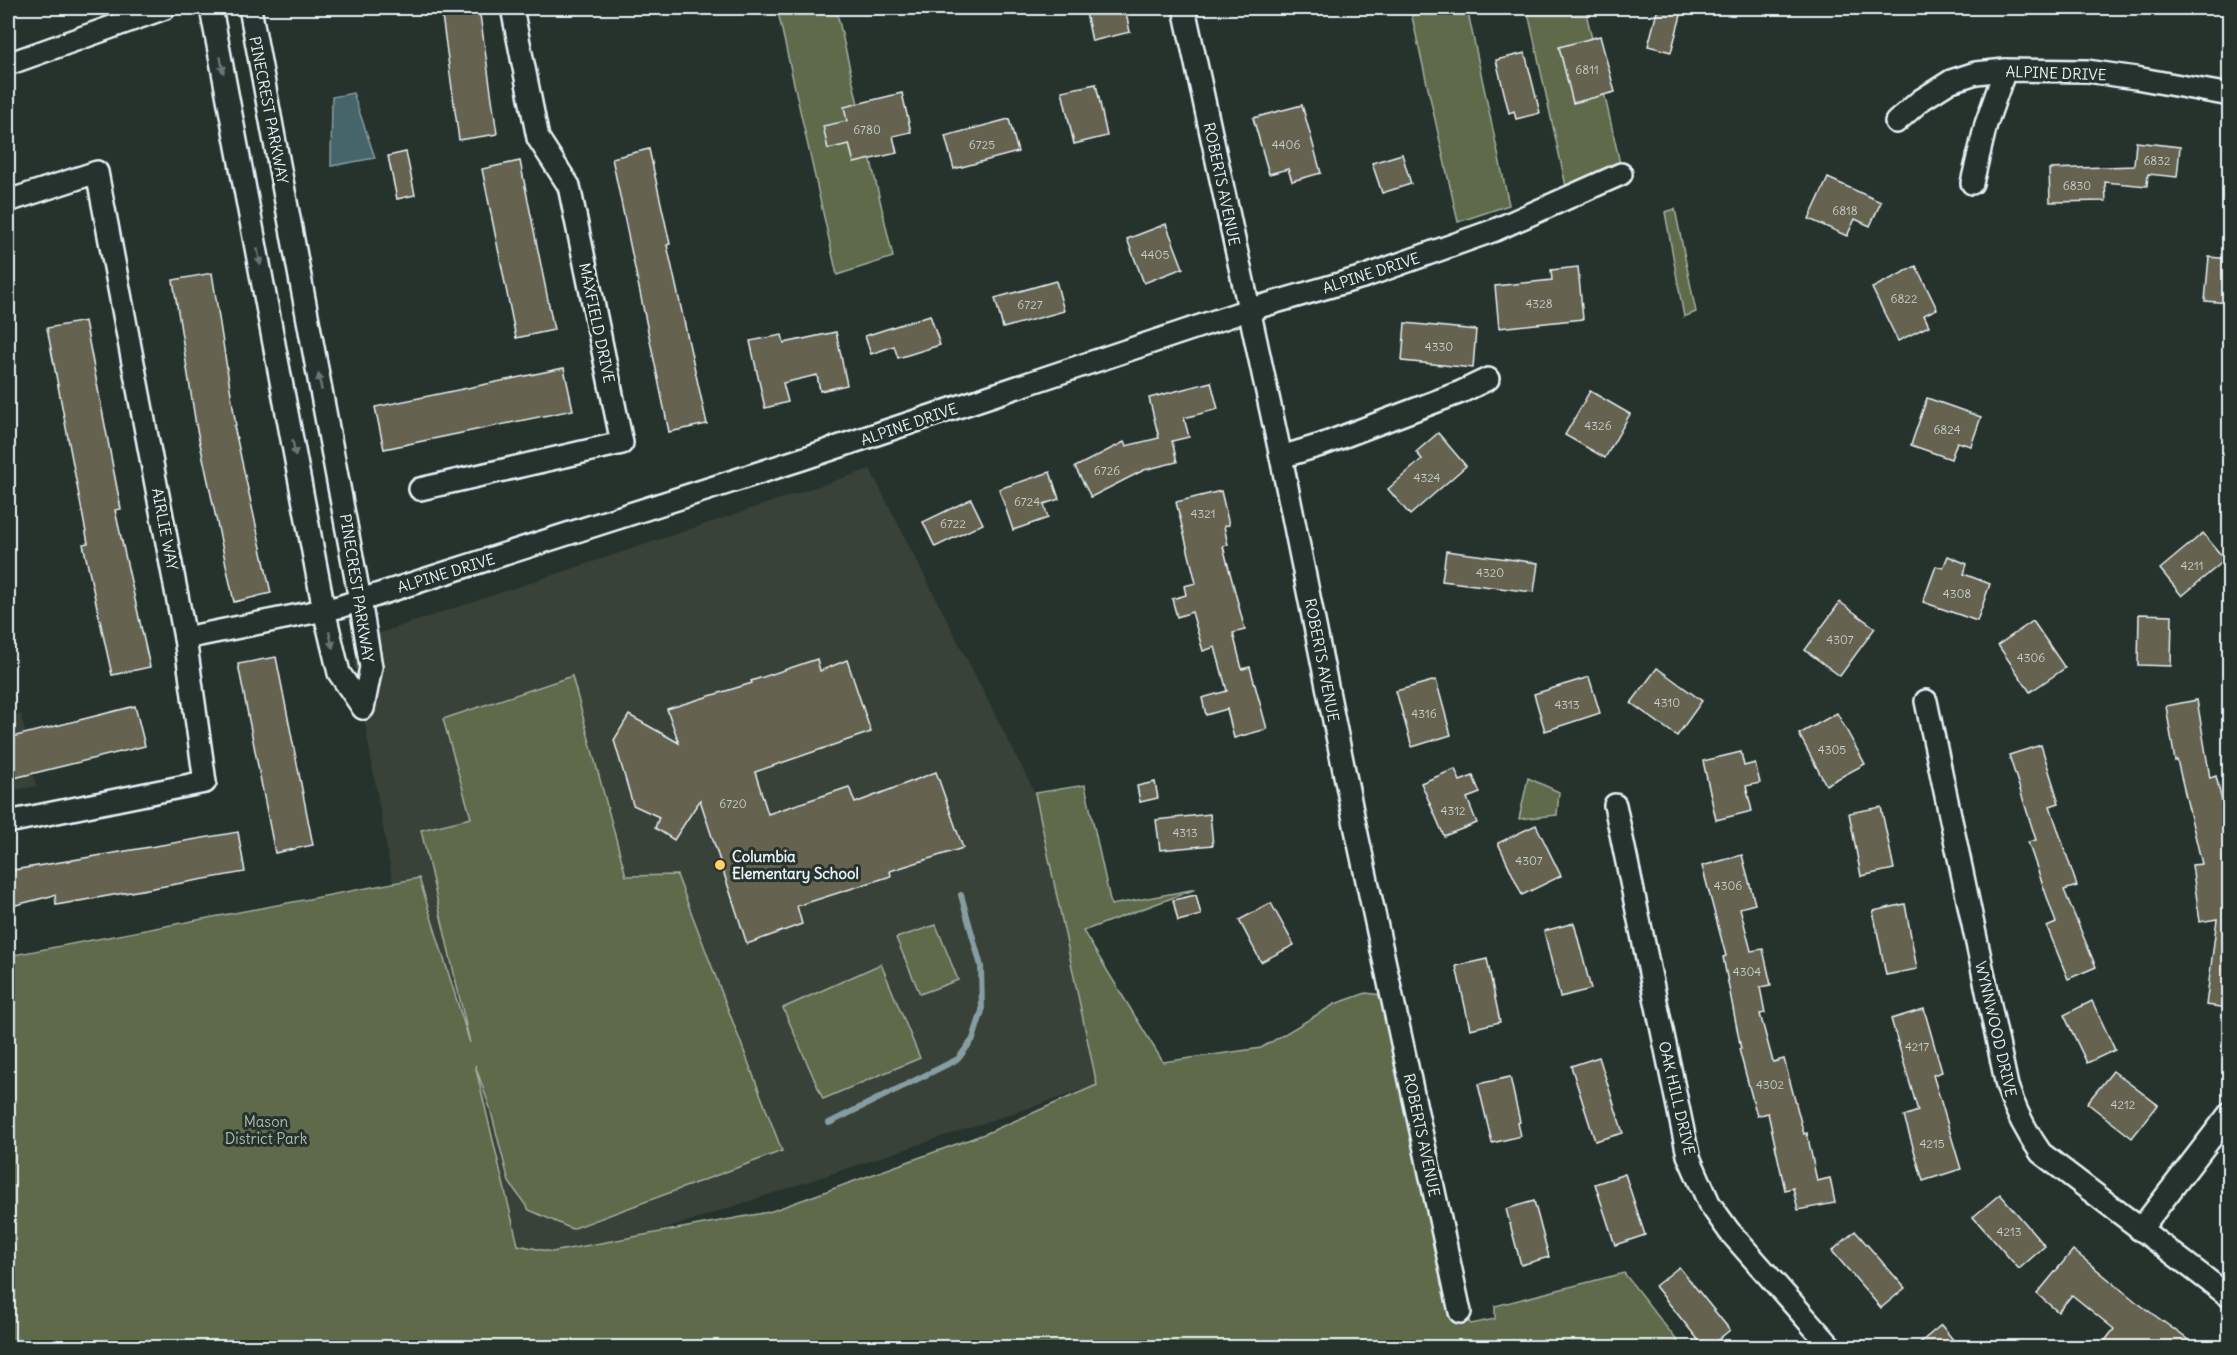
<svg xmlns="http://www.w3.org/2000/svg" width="2237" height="1355" viewBox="0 0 2237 1355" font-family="Delius,sans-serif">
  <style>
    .built { fill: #394237 }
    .green { fill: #5e6a4b; stroke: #a3aea2; stroke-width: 1.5 }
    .water { fill: #44656a; stroke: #869da3; stroke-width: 1.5 }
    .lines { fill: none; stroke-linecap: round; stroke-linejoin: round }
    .stream { stroke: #869da3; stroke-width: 6 }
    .building { fill: #65644f; stroke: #e8f1f8; stroke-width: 1.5 }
    .minor-casing { stroke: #e8f1f8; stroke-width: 26 }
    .minor { stroke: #26332d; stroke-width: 21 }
    .oneway { fill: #6a7674 }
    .poi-dot { fill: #ffd166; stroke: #26332d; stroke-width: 2 }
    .labels { text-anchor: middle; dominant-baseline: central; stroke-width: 6; stroke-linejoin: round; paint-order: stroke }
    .number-label { font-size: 12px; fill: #c7cece }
    .street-label { font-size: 15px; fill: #e8f1f8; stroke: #26332d }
    .poi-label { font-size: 15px; font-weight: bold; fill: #e8f1f8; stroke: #26332d; text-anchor: start }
    .park-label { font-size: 15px; fill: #b1bbb3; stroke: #26332d }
  </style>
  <rect width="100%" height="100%" fill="#26332d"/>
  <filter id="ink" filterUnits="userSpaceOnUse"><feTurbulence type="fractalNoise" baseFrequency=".0167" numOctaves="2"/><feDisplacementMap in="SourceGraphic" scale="12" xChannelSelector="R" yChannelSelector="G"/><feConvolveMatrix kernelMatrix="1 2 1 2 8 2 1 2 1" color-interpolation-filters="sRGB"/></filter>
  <g filter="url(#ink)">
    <g class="built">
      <path d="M870,469L1035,793L1097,1085L465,1296L354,661L372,657L375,638L380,633Z"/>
      <path d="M21,714L36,786L8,791V716Z"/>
    </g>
    <g class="green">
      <path d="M777,8H836L893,257L837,275Z"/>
      <path d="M1410,8H1467L1509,205L1458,222Z"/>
      <path d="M1527,8H1585L1621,168L1566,186Z"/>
      <path d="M1675,209L1696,312L1684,317L1665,212Z"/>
      <path d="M572,676L626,876L677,875L782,1151L572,1229L529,1210L509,1182L490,1108L475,1065L518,1245L552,1252L769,1212L987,1133L1097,1085L1035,793L1085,785L1111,905L1196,889L1083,931L1163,1062L1261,1048L1335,1004L1366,993L1390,996L1415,1051L1422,1080V1140L1441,1286L1460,1312L1471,1324L1495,1319V1306L1624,1273L1682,1347L8,1348V956L419,878L470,1043L421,830L471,818L443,719Z"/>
      <path d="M1528,778L1559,792L1557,815L1519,819Z"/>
      <path d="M936,925L958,980L920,994L896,938Z"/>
      <path d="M881,964L920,1058L823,1099L783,1008Z"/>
    </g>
    <path class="water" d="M353,93L375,158L331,166L332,97Z"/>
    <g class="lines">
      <path class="stream" d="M829,1123L958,1059L973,1039L982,1011L981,966L961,895"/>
    </g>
    <g class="building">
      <path d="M441,8H479L497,134L459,140Z"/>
      <path d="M1085,8H1125L1130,32L1092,41Z"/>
      <path d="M1658,8H1683L1671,52L1648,46Z"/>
      <path d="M1600,36L1615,92L1573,103L1559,47Z"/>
      <path d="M1525,53L1540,113L1516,119L1514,111L1509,113L1496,60Z"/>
      <path d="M1096,84L1107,136L1074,144L1062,91Z"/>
      <path d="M902,93L911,132L893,136L897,153L854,163L849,144L828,149L823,126L847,121L844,107Z"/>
      <path d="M1302,105L1321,173L1292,181L1288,169L1269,174L1253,118Z"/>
      <path d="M1009,119L1018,152L954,169L945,136Z"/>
      <path d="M2136,142L2180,147L2177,177L2148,174L2147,186L2105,182L2106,201L2050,202L2049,169L2134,166Z"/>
      <path d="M649,149L670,244L667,245L707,424L669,432L612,158Z"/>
      <path d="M406,152L415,195L397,199L388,156Z"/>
      <path d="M1402,154L1411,184L1382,193L1372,163Z"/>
      <path d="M520,161L554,330L516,338L482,169Z"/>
      <path d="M1828,178L1881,202L1870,226L1855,219L1847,236L1809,219Z"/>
      <path d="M1166,224L1183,268L1144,283L1127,239Z"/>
      <path d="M2209,257L2229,259V303L2205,301Z"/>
      <path d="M1916,266L1937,309L1924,315L1929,326L1898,341L1872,288Z"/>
      <path d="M1578,267L1583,319L1499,328L1495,286L1552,280L1551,270Z"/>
      <path d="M212,273L236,426H234L271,593L234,602L196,425L173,280Z"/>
      <path d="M1056,281L1064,311L1003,328L995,298Z"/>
      <path d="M930,315L940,345L898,358L894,346L871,354L865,336Z"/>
      <path d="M85,321L121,509L115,510L150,667L112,675L83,544L88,543L47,328Z"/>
      <path d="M1405,323L1476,330L1473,368L1402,361Z"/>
      <path d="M836,332L847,385L820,391L817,375L783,383L788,402L765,408L750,341L782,335L784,343Z"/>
      <path d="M564,368L573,410L384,449L375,407Z"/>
      <path d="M1211,382L1218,409L1184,418L1189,437L1172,441L1177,462L1144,470L1091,497L1075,467L1124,442L1126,446L1159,438L1149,398Z"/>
      <path d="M1590,391L1630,414L1605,458L1565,435Z"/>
      <path d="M1927,398L1981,417L1971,446L1957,442L1951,459L1911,445Z"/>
      <path d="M1438,433L1466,466L1410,515L1388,489L1422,459L1416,452Z"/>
      <path d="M1050,472L1059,499L1044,504L1048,518L1013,530L999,489Z"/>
      <path d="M1221,491L1229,525L1224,526L1228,545L1223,546L1245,630L1233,633L1242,669L1250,667L1267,729L1234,738L1227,709L1206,715L1202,698L1227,691L1215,647L1203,651L1192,612L1177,617L1172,599L1186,595L1184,586L1196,583L1176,502Z"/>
      <path d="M971,499L983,524L935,547L923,522Z"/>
      <path d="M2203,533L2225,560L2182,596L2160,569Z"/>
      <path d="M1446,551L1538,563L1534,592L1442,581Z"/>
      <path d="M1948,556L1967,564L1964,574L1990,584L1977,621L1923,602L1936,566L1943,568Z"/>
      <path d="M1840,602L1875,628L1840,676L1805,650Z"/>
      <path d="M2139,614L2172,615L2171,666L2138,665Z"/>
      <path d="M2033,621L2065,668L2030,692L1998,645Z"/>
      <path d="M276,657L313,845L275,853L238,664Z"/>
      <path d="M817,659L820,671L847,660L871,732L755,772L768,814L849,787L855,803L936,772L963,848L890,871L891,876L797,906L802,924L747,944L700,800L674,840L655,828L659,817L633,805L614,740L629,715L679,743L667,709L752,683L751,681Z"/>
      <path d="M1657,668L1702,701L1677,736L1631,703Z"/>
      <path d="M1589,677L1600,713L1545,731L1534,694Z"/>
      <path d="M1436,680L1451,735L1412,747L1396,691Z"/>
      <path d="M2197,700L2210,778L2216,776L2229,830V1008L2206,1005L2217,919L2200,922L2192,865L2202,864L2177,760L2175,761L2166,706Z"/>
      <path d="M135,706L145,746L14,778L8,751V738Z"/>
      <path d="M1837,713L1865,764L1826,785L1799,734Z"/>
      <path d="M2041,745L2059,803L2050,806L2077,886L2064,890L2096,967L2068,979L2047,927L2056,923L2028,842L2036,840L2009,755Z"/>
      <path d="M1741,752L1744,766L1755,763L1760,783L1746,786L1752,811L1716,820L1703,761Z"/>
      <path d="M1455,769L1460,781L1473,776L1480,793L1467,798L1477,823L1444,836L1421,783Z"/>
      <path d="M1155,782L1158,798L1140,802L1137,786Z"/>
      <path d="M1881,807L1894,869L1861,876L1849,813Z"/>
      <path d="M1210,814L1213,845L1160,850L1156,820Z"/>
      <path d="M1536,825L1561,876L1522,895L1498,843Z"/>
      <path d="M238,832L245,872L56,905L55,895L8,907V871Z"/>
      <path d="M1742,855L1755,904L1740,908L1751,951L1763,949L1771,985L1760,987L1765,1013L1760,1014L1773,1062L1784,1059L1804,1134L1807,1133L1817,1181L1830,1178L1835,1203L1798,1210L1793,1188L1785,1190L1768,1113L1757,1116L1739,1049H1741L1723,957L1726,956L1702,866Z"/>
      <path d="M1196,895L1201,915L1178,921L1173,900Z"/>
      <path d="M1271,903L1294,945L1261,962L1239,920Z"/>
      <path d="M1905,904L1917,969L1886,975L1873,911Z"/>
      <path d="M1574,923L1591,989L1560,997L1544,931Z"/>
      <path d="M1487,959L1500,1022L1470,1029L1456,966Z"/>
      <path d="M2092,1001L2115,1050L2087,1063L2064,1015Z"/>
      <path d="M1924,1009L1942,1072L1933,1075L1961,1169L1923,1181L1904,1116L1918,1111L1891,1019Z"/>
      <path d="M1599,1057L1623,1133L1595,1141L1571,1066Z"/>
      <path d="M2113,1071L2158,1105L2132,1138L2087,1103Z"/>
      <path d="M1510,1077L1520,1122L1518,1123L1521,1136L1492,1143L1478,1084Z"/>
      <path d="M1625,1174L1645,1235L1615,1245L1595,1184Z"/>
      <path d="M2000,1194L2045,1246L2019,1269L1973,1217Z"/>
      <path d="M1534,1201L1549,1257L1521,1265L1506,1209Z"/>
      <path d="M1855,1231L1905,1288L1881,1308L1832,1251Z"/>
      <path d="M2073,1250L2135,1301L2198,1347H2100L2114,1329L2072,1295L2058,1312L2037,1294Z"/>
      <path d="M1679,1267L1730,1330L1709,1347H1704L1655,1286Z"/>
      <path d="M1941,1325L1959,1347H1915Z"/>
    </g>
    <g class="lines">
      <g class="minor-casing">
        <g id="minor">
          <path d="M211,8L324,610L339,673L363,708"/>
          <path d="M250,8L360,600L371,667L363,708"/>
          <path d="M1184,8L1281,457L1355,825L1460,1312"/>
          <path d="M8,64L165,8"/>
          <path d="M1896,122L1921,100L1951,81L1976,73L2005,70L2087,71L2136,78L2230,95"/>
          <path d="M1972,183L1986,124L2005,70"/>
          <path d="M8,201L97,172L185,638L205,782L8,822"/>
          <path d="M1281,457L1321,445L1461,392L1488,379"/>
          <path d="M420,489L622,443L569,186L538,138L512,8"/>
          <path d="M185,638L339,607L802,459L1248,310L1363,277L1495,230L1621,174"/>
          <path d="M1926,701L2007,1086C2015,1110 2026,1132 2041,1153L2230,1297"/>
          <path d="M1615,805L1688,1155L1709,1203L1729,1231L1832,1348"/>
          <path d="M2140,1230L2230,1113"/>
        </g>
      </g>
      <use href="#minor" class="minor"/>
    </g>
    <defs><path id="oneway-solid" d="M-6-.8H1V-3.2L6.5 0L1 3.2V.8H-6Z" transform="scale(1.5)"/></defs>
    <g class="oneway">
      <use href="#oneway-solid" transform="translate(222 65) rotate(79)"/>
      <use href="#oneway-solid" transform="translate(259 257) rotate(79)"/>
      <use href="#oneway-solid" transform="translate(320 382) rotate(-101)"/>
      <use href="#oneway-solid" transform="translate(294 448) rotate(80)"/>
      <use href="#oneway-solid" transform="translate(331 640) rotate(77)"/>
    </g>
  </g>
  <circle class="poi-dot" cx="720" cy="865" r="6"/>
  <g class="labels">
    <g class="number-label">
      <text x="1587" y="69">6811</text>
      <text x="867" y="129">6780</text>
      <text x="982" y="144">6725</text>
      <text x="1286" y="144">4406</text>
      <text x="2157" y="160">6832</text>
      <text x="2077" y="185">6830</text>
      <text x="1845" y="210">6818</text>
      <text x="1155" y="254">4405</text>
      <text x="1904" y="298">6822</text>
      <text x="1539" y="303">4328</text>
      <text x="1030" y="304">6727</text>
      <text x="1439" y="346">4330</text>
      <text x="1598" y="425">4326</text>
      <text x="1947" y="429">6824</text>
      <text x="1107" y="470">6726</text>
      <text x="1427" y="477">4324</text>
      <text x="1027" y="501">6724</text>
      <text x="1203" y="513">4321</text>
      <text x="953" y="523">6722</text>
      <text x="2192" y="565">4211</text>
      <text x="1490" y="572">4320</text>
      <text x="1957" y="593">4308</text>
      <text x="1840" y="639">4307</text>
      <text x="2031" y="657">4306</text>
      <text x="1667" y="702">4310</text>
      <text x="1567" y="704">4313</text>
      <text x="1424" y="713">4316</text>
      <text x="1832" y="749">4305</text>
      <text x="733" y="803">6720</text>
      <text x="1453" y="810">4312</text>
      <text x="1185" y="832">4313</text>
      <text x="1529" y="860">4307</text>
      <text x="1728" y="885">4306</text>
      <text x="1747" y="971">4304</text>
      <text x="1917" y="1046">4217</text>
      <text x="1770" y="1084">4302</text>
      <text x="2123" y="1104">4212</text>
      <text x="1932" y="1143">4215</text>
      <text x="2009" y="1231">4213</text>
    </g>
    <g class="street-label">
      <text transform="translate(2056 73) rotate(2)">ALPINE DRIVE</text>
      <text transform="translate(269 110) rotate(79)">PINECREST PARKWAY</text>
      <text transform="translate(1222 184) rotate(78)">ROBERTS AVENUE</text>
      <text transform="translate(1371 273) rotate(-18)">ALPINE DRIVE</text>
      <text transform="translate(597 323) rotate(78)">MAXFIELD DRIVE</text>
      <text transform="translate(909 424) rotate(-19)">ALPINE DRIVE</text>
      <text transform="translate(165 529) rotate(79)">AIRLIE WAY</text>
      <text transform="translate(446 573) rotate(-17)">ALPINE DRIVE</text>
      <text transform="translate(357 588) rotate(81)">PINECREST PARKWAY</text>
      <text transform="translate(1322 660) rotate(79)">ROBERTS AVENUE</text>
      <text transform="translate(1996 1029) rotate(77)">WYNNWOOD DRIVE</text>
      <text transform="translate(1677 1098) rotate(77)">OAK HILL DRIVE</text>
      <text transform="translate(1422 1135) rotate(78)">ROBERTS AVENUE</text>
    </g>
    <g class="poi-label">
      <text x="732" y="856">Columbia<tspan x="732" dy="17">Elementary School</tspan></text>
    </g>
    <g class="park-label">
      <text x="266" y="1121">Mason<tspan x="266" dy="17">District Park</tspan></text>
    </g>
  </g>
  <rect width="2237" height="1355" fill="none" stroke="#26332d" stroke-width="30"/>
  <rect x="15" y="15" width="2207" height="1325" fill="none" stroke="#e8f1f8" stroke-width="2" filter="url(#ink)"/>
</svg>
